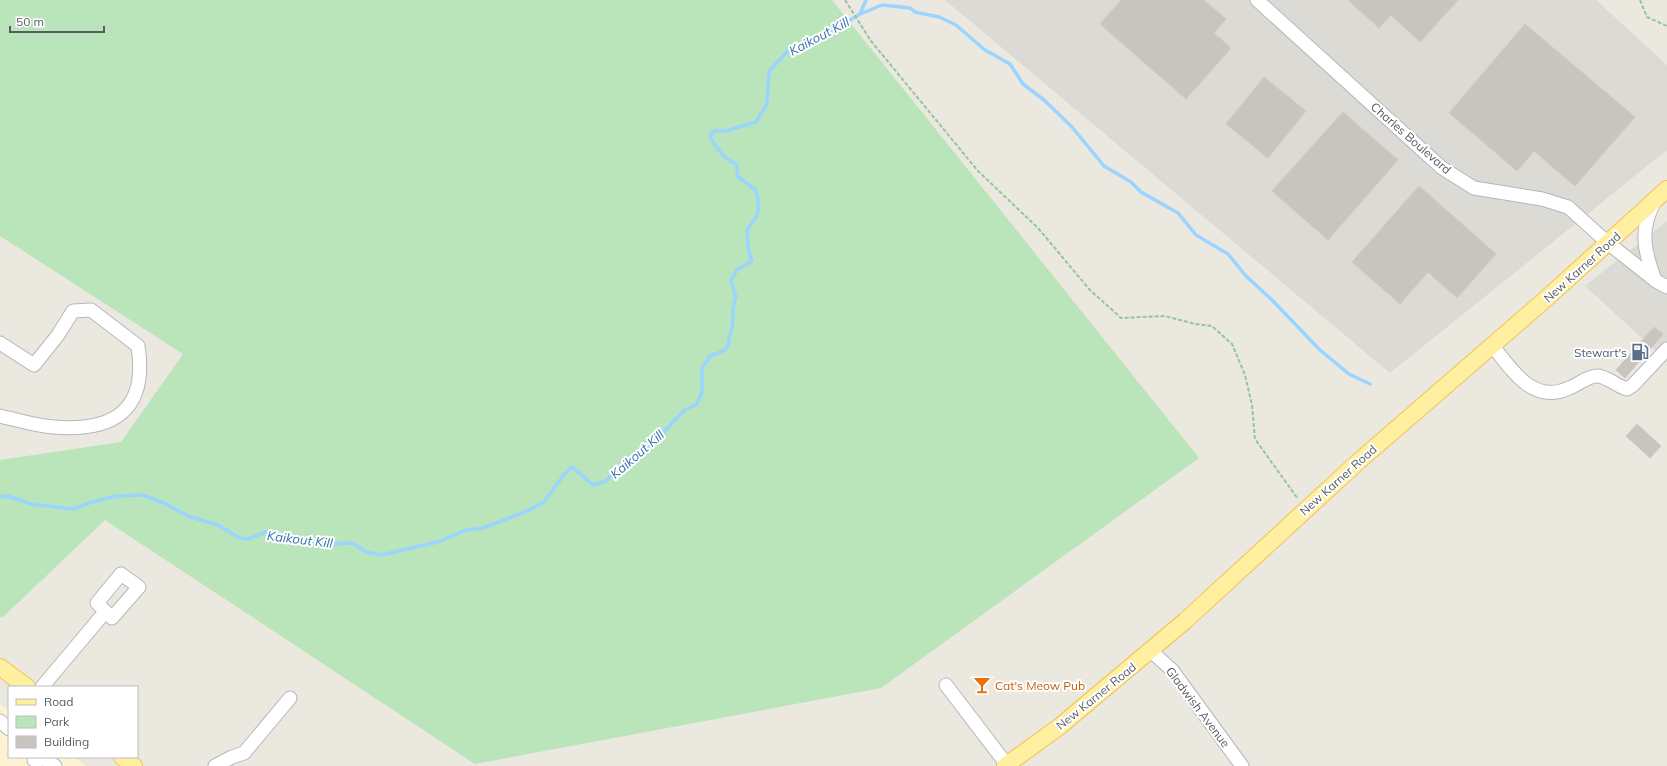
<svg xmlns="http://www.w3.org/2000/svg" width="1667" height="766" viewBox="0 0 1667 766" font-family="Mulish,sans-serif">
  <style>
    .commercial { fill: #fef3d1 }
    .industrial { fill: #dcdad4 }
    .green { fill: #bae4ba }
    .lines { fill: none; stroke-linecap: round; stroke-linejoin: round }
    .stream { stroke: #9bd4ff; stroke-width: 3.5 }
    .building { fill: #c8c5be; stroke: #d0cabd }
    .minor-casing { stroke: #b5b7bc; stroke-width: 15 }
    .major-casing { stroke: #f1c452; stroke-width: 18 }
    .path { stroke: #93c5a1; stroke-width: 2; stroke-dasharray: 4 2; stroke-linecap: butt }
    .minor { stroke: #fff; stroke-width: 13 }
    .major { stroke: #ffefa0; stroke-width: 16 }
    .labels { text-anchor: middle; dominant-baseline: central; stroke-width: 4; stroke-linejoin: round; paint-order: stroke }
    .street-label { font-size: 12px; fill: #585c60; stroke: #fff }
    .service-label { font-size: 12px; fill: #4e5e75; stroke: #fff; text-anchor: end }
    .food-label { font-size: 12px; fill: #c56008; stroke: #fff; text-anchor: start }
    .water-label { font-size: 13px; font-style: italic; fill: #3a74af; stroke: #fff }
  </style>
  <rect width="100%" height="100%" fill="#ebe8df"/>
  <path class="commercial" d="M0,704L9,710V757H73L86,766H0Z"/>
  <g class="industrial">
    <path d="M945,0H1596L1667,65V150L1390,373Z"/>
    <path d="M1667,221V361L1585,286Z"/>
  </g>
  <path class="green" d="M0,0H832L1199,458L881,688L475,764L105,520L2,618L0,616V460L121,442L183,354L0,236Z"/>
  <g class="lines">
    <g class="stream">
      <path d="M860,14L882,5L910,8L915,12L939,17L956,25L985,50L1010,64L1023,84L1044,100L1072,127L1104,166L1131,182L1141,192L1178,213L1196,235L1228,254L1246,276L1271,299L1320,350L1349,374L1370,384"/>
      <path d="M0,497L8,496L31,504L73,509L92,502L117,496L143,495L166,504L188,516L218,525L240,538L248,539L266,532L331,544L352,543L366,552L381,555L438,542L466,530L483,528L527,511L544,502L563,476L572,467C580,472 585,480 594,485L606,481L621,465L639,450L650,446L685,410L697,404L702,392V368L710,356L721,352L728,347C728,339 730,334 732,327C734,317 731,308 736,298L731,280L737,270L752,261L748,248L747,229C760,216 760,208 756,190L738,177L736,164C723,158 717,149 710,136L714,131H725L756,122L767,104L769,71L789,50L842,25L860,14L866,0"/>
    </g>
  </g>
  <g class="building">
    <path d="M1121,0H1204L1226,19L1214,33L1231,48L1186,99L1100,24Z"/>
    <path d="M1348,0H1458L1420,42L1391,15L1379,28Z"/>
    <path d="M1525,24L1635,117L1575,186L1534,151L1517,171L1449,113Z"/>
    <path d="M1264,77L1306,111L1268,158L1226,124Z"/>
    <path d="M1343,112L1398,160L1328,240L1272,191Z"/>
    <path d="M1419,186L1496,254L1457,298L1428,272L1400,304L1352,262Z"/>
    <path d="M1654,327L1663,334L1625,378L1616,370Z"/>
    <path d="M1637,424L1661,446L1650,458L1626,436Z"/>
  </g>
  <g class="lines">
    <g class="minor-casing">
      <g id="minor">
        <path d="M1257,0L1442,168L1474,188L1542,199L1568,207L1608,243L1656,281L1667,287"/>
        <path d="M1655,201C1639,230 1644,250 1655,280"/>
        <path d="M0,343L34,365L58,335L73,311L91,310L138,346C148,410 114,432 54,427C36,426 18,420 0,416"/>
        <path d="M1492,345C1512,370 1533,405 1569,388C1578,385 1587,376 1597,376C1607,376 1616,386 1627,389L1633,385L1667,349"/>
        <path d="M121,574L139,587L112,618L97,603Z"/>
        <path d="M1151,651L1172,670L1242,766"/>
        <path d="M946,685L1007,765"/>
        <path d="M42,687L105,612"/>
        <path d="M0,721L9,729"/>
        <path d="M34,760L45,759L55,766"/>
        <path d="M215,766L232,757L244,753L290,698"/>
      </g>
    </g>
    <g class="major-casing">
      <g id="major">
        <path d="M0,667L27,687"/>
        <path d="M122,757L134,766"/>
        <path d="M1005,766L1059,727L1185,621L1359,461L1548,297L1667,189"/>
      </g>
    </g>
    <g class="path">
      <path d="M845,0L871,41L978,171L1038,228L1089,289L1121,318L1165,316L1195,324L1212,326L1232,344L1245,375L1252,405L1255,439L1298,499"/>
      <path d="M1640,0L1647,17L1667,26"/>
    </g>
    <use href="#minor" class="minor"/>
    <use href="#major" class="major"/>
  </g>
  <defs>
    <g id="fuel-bare" transform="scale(1.38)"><path d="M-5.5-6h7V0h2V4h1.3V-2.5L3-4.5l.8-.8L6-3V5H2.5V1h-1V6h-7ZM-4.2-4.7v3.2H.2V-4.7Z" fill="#5c6f8a" stroke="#fff" stroke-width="2.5" paint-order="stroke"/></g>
    <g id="bar-bare" transform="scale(1.38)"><path d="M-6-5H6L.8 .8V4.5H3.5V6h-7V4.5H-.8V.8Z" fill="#e8710a" stroke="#fff" stroke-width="2.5" paint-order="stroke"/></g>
  </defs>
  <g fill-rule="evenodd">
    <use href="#fuel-bare" x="1640" y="352"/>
    <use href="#bar-bare" x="982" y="685"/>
  </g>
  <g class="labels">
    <g class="street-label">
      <text transform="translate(1411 138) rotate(41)">Charles Boulevard</text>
      <text transform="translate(1582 267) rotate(-42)">New Karner Road</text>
      <text transform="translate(1338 480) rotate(-42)">New Karner Road</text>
      <text transform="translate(1096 696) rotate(-39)">New Karner Road</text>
      <text transform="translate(1198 707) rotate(53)">Gladwish Avenue</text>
    </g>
    <g class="service-label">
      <text x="1627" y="352">Stewart's</text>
    </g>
    <g class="food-label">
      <text x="995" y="685">Cat's Meow Pub</text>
    </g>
    <g class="water-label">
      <text transform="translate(819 36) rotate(-28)">Kaikout Kill</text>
      <text transform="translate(637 454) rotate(-41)">Kaikout Kill</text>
      <text transform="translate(300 539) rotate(7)">Kaikout Kill</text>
    </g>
  </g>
  <rect x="8" y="686" width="130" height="72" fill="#ffffff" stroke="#bcbebf"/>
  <rect x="16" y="699" width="20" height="6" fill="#ffefa0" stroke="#bcbebf"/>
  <text x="44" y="706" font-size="12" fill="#585c60">Road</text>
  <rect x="16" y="716" width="20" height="12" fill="#bae4ba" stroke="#bcbebf"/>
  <text x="44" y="726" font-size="12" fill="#585c60">Park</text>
  <rect x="16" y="736" width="20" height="12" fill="#c8c5be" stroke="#bcbebf"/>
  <text x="44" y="746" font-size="12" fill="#585c60">Building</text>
  <path d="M10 26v6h94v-6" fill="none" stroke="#585c60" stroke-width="2"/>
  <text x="16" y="26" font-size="12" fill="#585c60" stroke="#ffffff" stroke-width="3" paint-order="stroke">50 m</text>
</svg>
